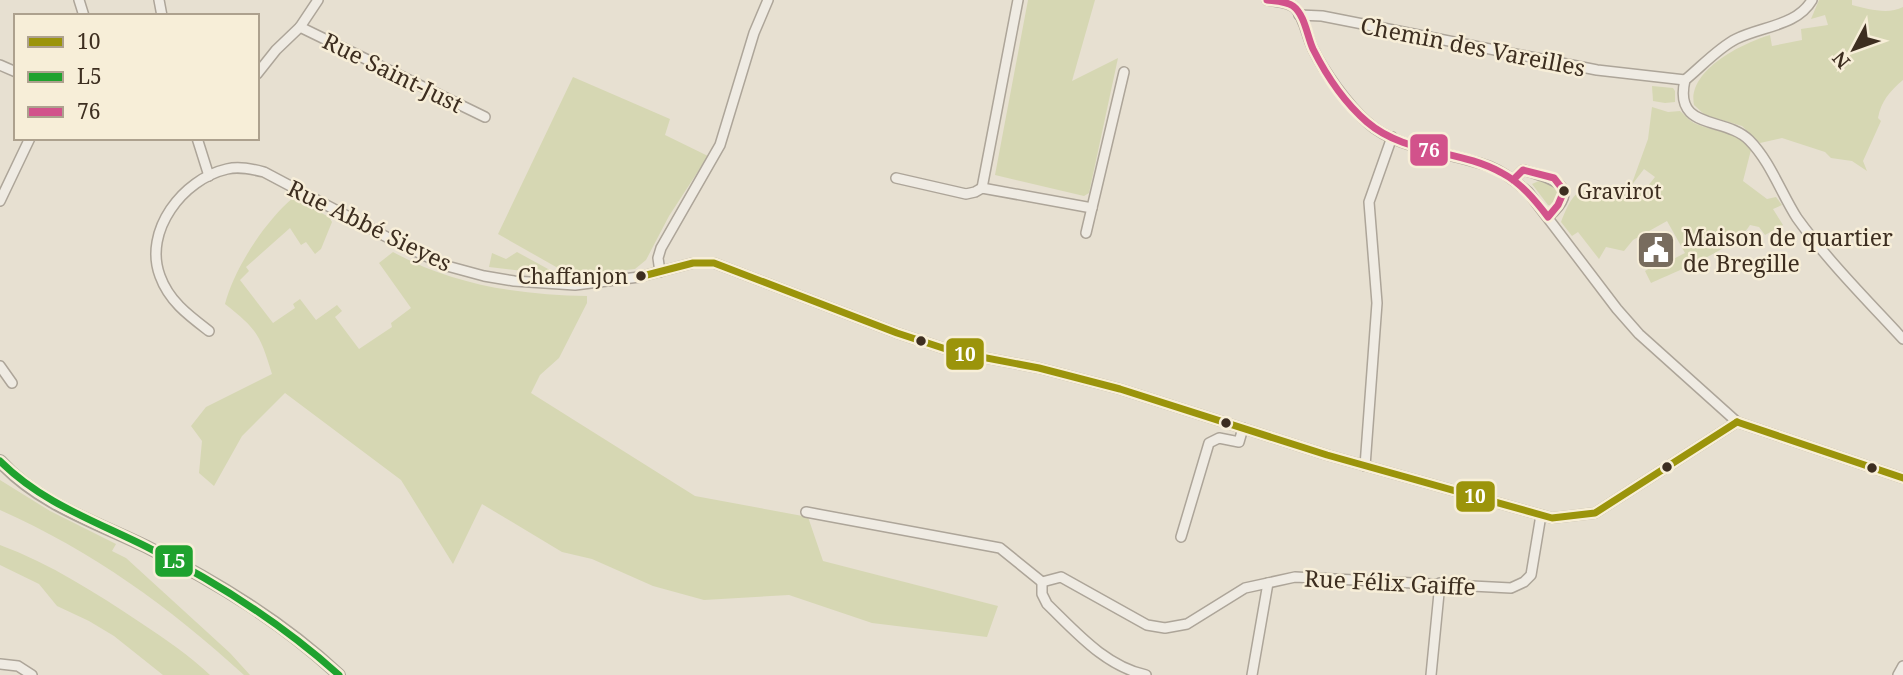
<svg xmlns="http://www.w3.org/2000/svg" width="1903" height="675" viewBox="0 0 1903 675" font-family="'Noto Serif',serif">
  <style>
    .green { fill: #d6d7b3 }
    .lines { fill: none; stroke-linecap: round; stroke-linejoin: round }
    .minor-casing { stroke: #ada599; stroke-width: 12 }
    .tertiary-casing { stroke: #ada599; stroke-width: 14 }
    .minor { stroke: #efebe3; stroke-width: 9 }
    .tertiary { stroke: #efebe3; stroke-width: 10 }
    .bus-1-casing { stroke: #f7eed8; stroke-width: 12 }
    .bus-2-casing { stroke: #f7eed8; stroke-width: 12 }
    .bus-3-casing { stroke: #f7eed8; stroke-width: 12 }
    .bus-1 { stroke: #9b940b; stroke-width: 7 }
    .bus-2 { stroke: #1fa22e; stroke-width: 7 }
    .bus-3 { stroke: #d2528b; stroke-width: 7 }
    .bus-dot { fill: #3d2e20; stroke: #f7eed8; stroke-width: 2.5 }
    .labels { text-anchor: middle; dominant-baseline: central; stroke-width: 5; stroke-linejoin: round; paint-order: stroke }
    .bus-label { font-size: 21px; fill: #3d2e20; stroke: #f7eed8; text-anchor: start }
    .street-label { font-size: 23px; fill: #3d2e20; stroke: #f7eed8 }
    .poi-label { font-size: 23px; fill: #3d2e20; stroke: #f7eed8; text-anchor: start }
    .line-badge { stroke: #f7eed8; stroke-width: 2.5 }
    .badge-label { font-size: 19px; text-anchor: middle; font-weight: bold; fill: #fff }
  </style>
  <rect width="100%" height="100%" fill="#e7e0d1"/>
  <g class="green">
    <path d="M1028,0H1095L1072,81L1118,58L1089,193L1084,196L995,175Z"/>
    <path d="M1819,0H1852V5C1868,9 1888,15 1903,7V80C1890,91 1881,101 1878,118L1881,121L1863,161L1867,171L1852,161L1831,158L1825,152L1782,138L1760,143L1742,126L1705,115L1694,105C1687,70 1743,43 1770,35L1772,46L1802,40L1801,29L1828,25L1825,15L1811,19Z"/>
    <path d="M573,77L670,119L665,135L708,156L669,216L646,260L635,269L572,276L498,234Z"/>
    <path d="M1652,86L1673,88L1675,91V102L1665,103L1653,101Z"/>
    <path d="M1652,107L1668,112L1680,111C1686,116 1691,123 1699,125C1719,133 1738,131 1751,150L1743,181L1767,199L1776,197L1782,205L1773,209L1783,225L1765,235L1759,227L1750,225C1738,247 1675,272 1651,283L1645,271L1650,268L1652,270L1685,253L1667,221L1633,240L1624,251L1606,247L1599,259L1578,232L1572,236L1561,222C1577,180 1584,188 1624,194C1629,195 1635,196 1640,193C1645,190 1651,182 1655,177L1644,169L1631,186L1648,139Z"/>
    <path d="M1541,180C1549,183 1555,186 1558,195L1552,206L1548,205L1532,184Z"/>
    <path d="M293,198L329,217L332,222L321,249L315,254L306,242L301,245L290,228L246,267L249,271L240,280L273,323L295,308L293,304L300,299L316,320L337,305L342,311L335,317L359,349L392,327L391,323L411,308L379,263L393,252C453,285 519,295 587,296V303L559,358L540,375L531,393L695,496L808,517L823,561L998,606L987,637L872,623L789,595L704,600L653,586L592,559L562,552L482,504L453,564L401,480L285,393L242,436L214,486L199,473L202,441L191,426L206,407L272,374C260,335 258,330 225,304C234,269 265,221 293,198Z"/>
    <path d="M517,252L559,275L489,267L492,253L506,259Z"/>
    <path d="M0,480L50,511L116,544L112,551L126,558L230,653L250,675H244C168,606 94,552 0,510Z"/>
    <path d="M0,545C51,564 96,593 141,623C165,639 189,655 210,675H163L114,636L89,621L57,606L39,584L0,565Z"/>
  </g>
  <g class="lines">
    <g class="minor-casing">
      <g id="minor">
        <path d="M79,0L84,16"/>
        <path d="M159,0L162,16"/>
        <path d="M1267,0C1276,2 1290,1 1296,9C1305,20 1307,37 1313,49C1324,72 1348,105 1367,122C1398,151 1455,152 1493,168C1506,173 1517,183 1528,192L1617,309L1639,334L1737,422L1903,478"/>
        <path d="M1812,0C1797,26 1762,26 1736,39C1718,48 1701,67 1685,80C1673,131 1725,116 1749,140C1770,161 1781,193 1797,218C1828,261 1867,300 1903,339"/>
        <path d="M1299,15L1322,16L1597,70L1685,80"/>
        <path d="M300,27L485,117"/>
        <path d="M0,65L16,72"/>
        <path d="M257,74L276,50L300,27L318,0"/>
        <path d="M197,138L209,176"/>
        <path d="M896,178L966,194L975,192L982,188L1092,208"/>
        <path d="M1513,180L1523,170C1551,178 1584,186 1548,217"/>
        <path d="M982,188L1018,0"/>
        <path d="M0,201L30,138"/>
        <path d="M1086,233L1124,72"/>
        <path d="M660,272L658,258L661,248L720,145L754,33L768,0"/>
        <path d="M209,331C188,315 169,301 160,276C143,231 183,179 227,169C239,166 252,169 264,172L398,243L447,266L484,276L514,281L575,285L639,277L693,263H714L897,333L955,352L1039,368L1120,389L1327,455L1552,518L1595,513L1737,422"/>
        <path d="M0,366L12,383"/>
        <path d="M1365,466L1377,303L1369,202L1392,137"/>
        <path d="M806,512L1000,548L1042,582"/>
        <path d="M1181,537L1209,443L1219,438L1239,442L1243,428"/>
        <path d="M1042,582L1061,577L1147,625L1165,628L1187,624L1245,588L1295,577L1511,588L1524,582L1531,575L1541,515"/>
        <path d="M1042,582V594L1047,604C1076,632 1105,666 1146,675"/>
        <path d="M0,664L18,666L32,675"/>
        <path d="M1252,675L1268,583"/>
        <path d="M1431,675L1440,583"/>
        <path d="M1898,675L1903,666"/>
      </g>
    </g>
    <g class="tertiary-casing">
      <path id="tertiary" d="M0,461C38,504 98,523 147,547C216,582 283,622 339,675"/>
    </g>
    <use href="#minor" class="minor"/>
    <use href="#tertiary" class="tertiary"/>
    <g class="bus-1-casing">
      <g id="bus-1">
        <path d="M639,277L693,263H714L897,333L955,352L1039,368L1120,389L1327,455L1552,518L1595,513L1737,422"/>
        <path d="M1737,422L1903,478"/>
      </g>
    </g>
    <g class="bus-2-casing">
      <path id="bus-2" d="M0,461C42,503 95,521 147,547C217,582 281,623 339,675"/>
    </g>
    <g class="bus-3-casing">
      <path id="bus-3" d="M1267,0C1275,1 1286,1 1293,6C1305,15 1307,36 1313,49C1326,75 1345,103 1367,122C1405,155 1460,149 1502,173C1521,183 1535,200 1548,217L1558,205L1564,191L1554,178L1523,170L1513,180"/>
    </g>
    <use href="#bus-1" class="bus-1"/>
    <use href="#bus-2" class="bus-2"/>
    <use href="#bus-3" class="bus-3"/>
  </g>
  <defs>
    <g id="civic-square" transform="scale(2.0125)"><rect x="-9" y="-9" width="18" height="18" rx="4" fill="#786c5e" stroke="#f7eed8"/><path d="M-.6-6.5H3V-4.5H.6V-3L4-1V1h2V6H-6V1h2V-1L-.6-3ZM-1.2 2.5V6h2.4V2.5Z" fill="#fff"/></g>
  </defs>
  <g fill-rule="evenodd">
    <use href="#civic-square" x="1656" y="250"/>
  </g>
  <g class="bus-dot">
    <circle cx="1564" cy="191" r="6"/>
    <circle cx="641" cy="276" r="6"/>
    <circle cx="921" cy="341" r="6"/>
    <circle cx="1226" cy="423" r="6"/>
    <circle cx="1667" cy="467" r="6"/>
    <circle cx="1872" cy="468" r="6"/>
  </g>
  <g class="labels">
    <g class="bus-label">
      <text x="1577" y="191">Gravirot</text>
      <text x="628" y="276" text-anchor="end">Chaffanjon</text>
    </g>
    <g class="street-label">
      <text transform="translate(1473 46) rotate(11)">Chemin des Vareilles</text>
      <text transform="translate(393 72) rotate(26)">Rue Saint-Just</text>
      <text transform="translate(370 225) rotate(26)">Rue Abbé Sieyes</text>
      <text transform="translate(1390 582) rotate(3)">Rue Félix Gaiffe</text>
    </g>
    <g class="poi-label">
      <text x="1683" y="237">Maison de quartier<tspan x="1683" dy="26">de Bregille</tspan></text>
    </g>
  </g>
  <g class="line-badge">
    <rect x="1409" y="133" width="40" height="34" rx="7" fill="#d2528b"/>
    <rect x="945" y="337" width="40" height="34" rx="7" fill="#9b940b"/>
    <rect x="1455" y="480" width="41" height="33" rx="7" fill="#9b940b"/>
    <rect x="154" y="544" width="40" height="34" rx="7" fill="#1fa22e"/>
  </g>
  <g class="badge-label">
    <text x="1429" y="157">76</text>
    <text x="965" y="361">10</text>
    <text x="1475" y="503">10</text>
    <text x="174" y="568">L5</text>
  </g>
  <rect x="14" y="14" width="245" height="126" fill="#f7eed8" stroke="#ada18e" stroke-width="2"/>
  <rect x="28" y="37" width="35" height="10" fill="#9b940b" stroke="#ada18e" stroke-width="2"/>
  <text x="77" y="49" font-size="21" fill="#3d2e20">10</text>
  <rect x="28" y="72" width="35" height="10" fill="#1fa22e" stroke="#ada18e" stroke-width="2"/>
  <text x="77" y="84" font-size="21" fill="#3d2e20">L5</text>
  <rect x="28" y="107" width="35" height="10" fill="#d2528b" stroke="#ada18e" stroke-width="2"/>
  <text x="77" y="119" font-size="21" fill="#3d2e20">76</text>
  <g transform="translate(1854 49) rotate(229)" stroke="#f7eed8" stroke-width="5" paint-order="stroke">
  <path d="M0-5L12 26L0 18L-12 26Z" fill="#3d2e20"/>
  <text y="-10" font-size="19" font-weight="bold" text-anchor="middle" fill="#3d2e20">N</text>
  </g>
</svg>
